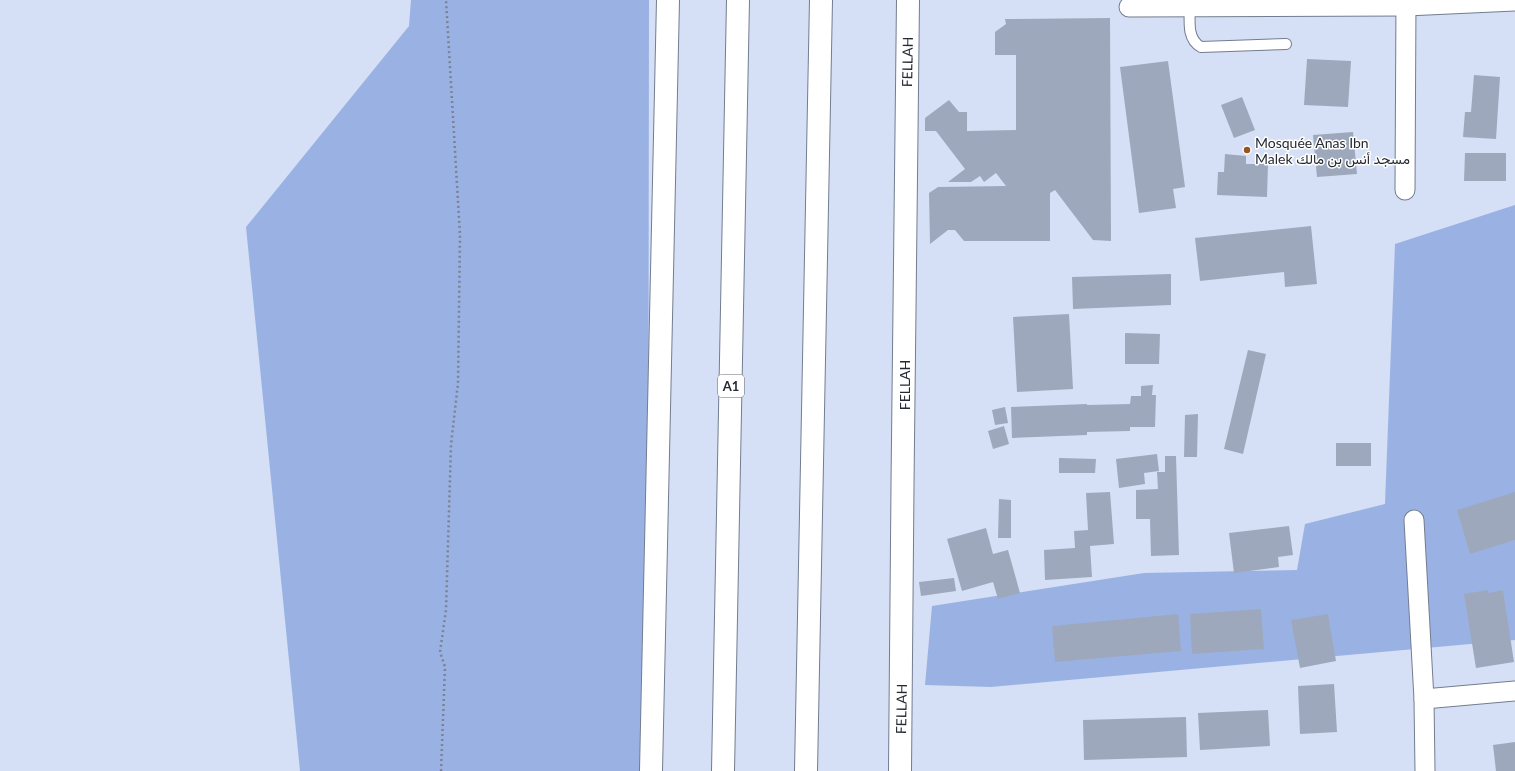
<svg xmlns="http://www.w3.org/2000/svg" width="1515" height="771" viewBox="0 0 1515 771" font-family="Lato,Vazirmatn,sans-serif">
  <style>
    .green { fill: #9ab2e3 }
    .building { fill: #9ea8bd }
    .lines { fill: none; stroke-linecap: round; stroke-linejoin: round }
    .lane-casing { stroke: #737d90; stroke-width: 12 }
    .street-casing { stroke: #737d90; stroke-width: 21 }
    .secondary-casing { stroke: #737d90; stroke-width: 24 }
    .highway-casing { stroke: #737d90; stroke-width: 24 }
    .path { stroke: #7b8291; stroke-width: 2.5; stroke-dasharray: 2 3; stroke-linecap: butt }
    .lane { stroke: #fff; stroke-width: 10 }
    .street { stroke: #fff; stroke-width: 19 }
    .secondary { stroke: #fff; stroke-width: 22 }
    .highway { stroke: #fff; stroke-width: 22 }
    .poi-dot { fill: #975522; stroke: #fff; stroke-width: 1.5 }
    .labels { text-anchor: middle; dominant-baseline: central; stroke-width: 3; stroke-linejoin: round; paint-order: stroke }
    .shield { fill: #fff; stroke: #66696f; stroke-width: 1 }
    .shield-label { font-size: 13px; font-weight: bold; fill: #252931 }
    .street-label { font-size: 14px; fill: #252931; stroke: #fff }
    .poi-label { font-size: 14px; fill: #252931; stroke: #fff; text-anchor: start }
  </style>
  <rect width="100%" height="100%" fill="#d5dff5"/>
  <g class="green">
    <path d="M411,0H649L648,771H300L246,227L409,26Z"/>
    <path d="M1515,205V640L991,687L925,685L932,606L1144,573L1297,570L1305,524L1385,504L1395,244Z"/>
  </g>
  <g class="building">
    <path d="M1110,18L1111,241L1093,240L1055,190L1050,193V241H964L955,230H948L930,244L929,193L938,187L1006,186L996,173L984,182L980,176L971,182H948L965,169L936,131H925V118L949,100L959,112H967V131L1016,130V55H995V32L1006,24L1005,19Z"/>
    <path d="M1307,59L1351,61L1348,107L1304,105Z"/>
    <path d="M1168,61L1185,187L1173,189L1176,208L1139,213L1120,67Z"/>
    <path d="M1474,75L1500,77L1496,139L1463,137L1465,112H1471Z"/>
    <path d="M1242,97L1255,130L1234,138L1221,105Z"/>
    <path d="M1353,132L1357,174L1317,177L1313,135Z"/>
    <path d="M1465,153H1506V181H1464Z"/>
    <path d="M1225,154L1246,156V164H1268L1267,197L1217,195L1218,172H1224Z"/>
    <path d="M1311,226L1317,284L1285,287L1284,272L1200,281L1195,238Z"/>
    <path d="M1171,274V305L1073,309L1072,277Z"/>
    <path d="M1069,314L1073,389L1017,392L1013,317Z"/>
    <path d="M1125,333L1160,334L1159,364H1125Z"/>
    <path d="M1248,350L1266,354L1243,454L1224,449Z"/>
    <path d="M1153,385L1152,395H1156L1155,427H1130V431L1087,432V435L1012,438L1011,407L1087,404V405L1130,404L1131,396H1141V386Z"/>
    <path d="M1005,407L1008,423L995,425L992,410Z"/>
    <path d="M1198,414L1197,457H1184L1185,415Z"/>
    <path d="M1004,426L1009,444L993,449L988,431Z"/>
    <rect x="1336" y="443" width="35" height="23"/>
    <path d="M1157,454L1159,471L1144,473L1145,484L1119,488L1116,459Z"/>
    <path d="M1165,456H1176L1179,555L1151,556L1150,519H1136V490L1158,489L1157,472H1165Z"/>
    <path d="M1059,458L1096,459L1095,473H1059Z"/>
    <path d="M1110,492L1114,544L1090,546L1092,577L1045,580L1044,550L1075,548L1074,531L1088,530L1086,493Z"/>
    <path d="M1515,492V540L1470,554L1457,510Z"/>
    <path d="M999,499L1011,500V538H998Z"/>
    <path d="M1289,526L1293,555L1278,557L1279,567L1234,573L1229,533Z"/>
    <path d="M986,528L993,554L1008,550L1020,593L998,599L993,582L962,591L947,539Z"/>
    <path d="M954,578L956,591L921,596L919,582Z"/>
    <path d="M1488,590V593L1503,590L1514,662L1476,668L1464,594Z"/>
    <path d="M1261,609L1264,649L1192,654L1190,614Z"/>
    <path d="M1178,614L1181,651L1055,662L1052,626Z"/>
    <path d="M1328,614L1336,661L1300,668L1291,620Z"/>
    <path d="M1334,684L1337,732L1300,734L1298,686Z"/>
    <path d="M1268,710L1270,746L1200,750L1198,713Z"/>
    <path d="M1186,717L1187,757L1084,760L1083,720Z"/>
    <path d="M1515,742V771H1496L1493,745Z"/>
  </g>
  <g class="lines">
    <g class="lane-casing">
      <path id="lane" d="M1190,4C1190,19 1186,39 1201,47L1286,44"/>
    </g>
    <g class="street-casing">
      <g id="street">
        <path d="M1129,7L1406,6L1515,1"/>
        <path d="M1405,190L1406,0"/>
        <path d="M1414,520L1424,699L1425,771"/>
        <path d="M1424,699L1515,691"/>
      </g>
    </g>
    <g class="secondary-casing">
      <g id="secondary">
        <path d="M651,771L668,0"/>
        <path d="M900,771C903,514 903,257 908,0"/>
      </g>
    </g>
    <g class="highway-casing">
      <g id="highway">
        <path d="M723,771L738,0"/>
        <path d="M806,771L821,0"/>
      </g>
    </g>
    <path class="path" d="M441,771L445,667L440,652L446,610L451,445L458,383L460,235L446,0"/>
    <use href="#lane" class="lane"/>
    <use href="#street" class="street"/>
    <use href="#secondary" class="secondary"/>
    <use href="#highway" class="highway"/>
  </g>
  <circle class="poi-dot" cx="1247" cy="150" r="4"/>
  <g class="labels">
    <rect class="shield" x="718" y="375" width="26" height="22" rx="3"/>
    <g class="shield-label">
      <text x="731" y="386">A1</text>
    </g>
    <g class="street-label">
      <text transform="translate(907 62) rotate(-89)">FELLAH</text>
      <text transform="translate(904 385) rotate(-90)">FELLAH</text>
      <text transform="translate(901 709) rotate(-89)">FELLAH</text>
    </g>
    <g class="poi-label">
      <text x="1255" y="142">Mosquée Anas Ibn<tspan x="1255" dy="16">Malek مسجد أنس بن مالك</tspan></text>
    </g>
  </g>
</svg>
